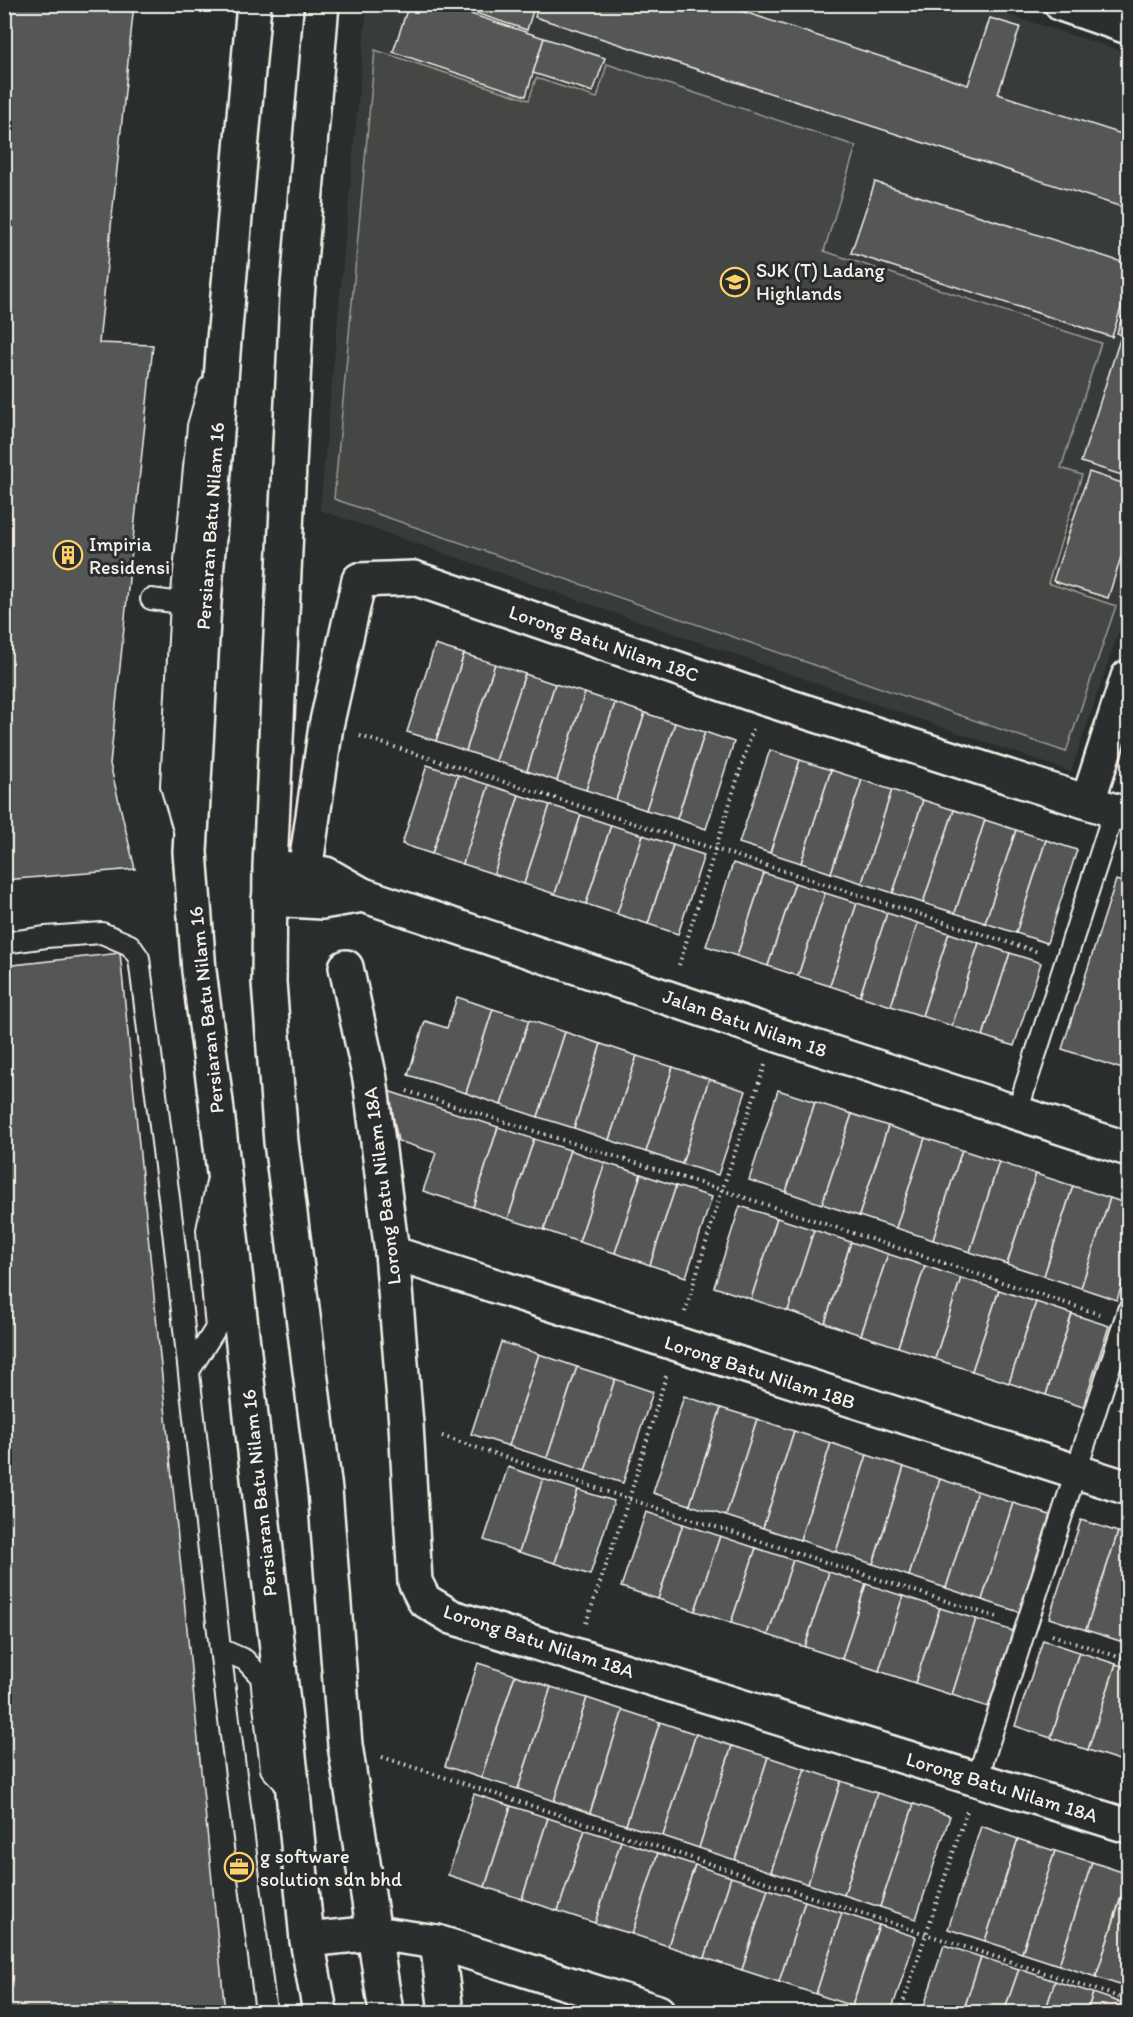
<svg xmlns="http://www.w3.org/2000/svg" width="1133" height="2017" viewBox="0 0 1133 2017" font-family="Itim,sans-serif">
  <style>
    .built { fill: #373a3a }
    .green { fill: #444645; stroke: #9c9c96; stroke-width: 1.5 }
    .building { fill: #555756; stroke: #f4f1e8; stroke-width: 1.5 }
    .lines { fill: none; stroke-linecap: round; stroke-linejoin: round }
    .lane-casing { stroke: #f4f1e8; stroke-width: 24 }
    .street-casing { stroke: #f4f1e8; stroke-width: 38 }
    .secondary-casing { stroke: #f4f1e8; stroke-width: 38 }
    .path { stroke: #f4f1e8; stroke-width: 4; stroke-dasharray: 1.5 4.5; stroke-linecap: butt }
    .lane { stroke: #2a2d2e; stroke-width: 20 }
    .street { stroke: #2a2d2e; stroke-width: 33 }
    .secondary { stroke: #2a2d2e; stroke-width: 33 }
    .labels { text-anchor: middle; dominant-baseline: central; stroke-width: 6; stroke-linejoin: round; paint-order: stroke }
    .poi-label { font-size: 20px; fill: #f4f1e8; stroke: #2a2d2e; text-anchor: start }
    .street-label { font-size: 20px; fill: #f4f1e8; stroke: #2a2d2e }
  </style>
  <rect width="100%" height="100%" fill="#2a2d2e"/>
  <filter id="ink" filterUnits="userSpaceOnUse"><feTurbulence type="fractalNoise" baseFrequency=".0167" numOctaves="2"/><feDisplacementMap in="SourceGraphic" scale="12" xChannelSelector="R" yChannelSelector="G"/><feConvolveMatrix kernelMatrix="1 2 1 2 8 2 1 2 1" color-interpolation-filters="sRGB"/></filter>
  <g filter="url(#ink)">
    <path class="built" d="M367,5H978L1128,53V604L1071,772L320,510Z"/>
    <path class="green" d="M375,50L529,100L536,78L597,98L607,64L856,146L824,251L1101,343L1061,468L1082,475L1048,583L1116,606L1066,752L334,499Z"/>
    <g class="building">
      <path d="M4,4H134L99,343L153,345L110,764L135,869L4,880Z"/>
      <path d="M409,4H440L544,38L526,96L393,52Z"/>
      <path d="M449,4H535L527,30Z"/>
      <path d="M539,4H720L968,85L990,18L1020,27L998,94L1128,136V209L535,17Z"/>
      <path d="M544,38L605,58L593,92L533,73Z"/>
      <path d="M875,182L1128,264V285L1112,337L851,253Z"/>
      <path d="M1128,298V337L1117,333Z"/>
      <path d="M1120,339L1128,342V477L1081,462Z"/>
      <path d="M1089,472L1128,485V535L1108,598L1053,581Z"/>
      <path d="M435,645L464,654L436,741L407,732Z"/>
      <path d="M464,654L495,664L466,751L436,741Z"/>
      <path d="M495,664L525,674L496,761L466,751Z"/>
      <path d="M525,674L555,684L527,771L496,761Z"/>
      <path d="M555,684L585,693L557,781L527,771Z"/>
      <path d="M585,693L615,703L586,790L557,781Z"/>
      <path d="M615,703L645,713L616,800L586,790Z"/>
      <path d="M645,713L675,723L646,810L616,800Z"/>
      <path d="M675,723L705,732L677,819L646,810Z"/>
      <path d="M705,732L734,742L706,829L677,819Z"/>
      <path d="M770,750L800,760L770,853L739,843Z"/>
      <path d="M800,760L831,770L801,863L770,853Z"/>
      <path d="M427,765L458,775L432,854L402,844Z"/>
      <path d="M831,770L862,780L831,873L801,863Z"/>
      <path d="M458,775L489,785L463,864L432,854Z"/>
      <path d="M862,780L892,790L862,883L831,873Z"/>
      <path d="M489,785L519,795L494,874L463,864Z"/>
      <path d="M892,790L923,800L893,893L862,883Z"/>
      <path d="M519,795L550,805L524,884L494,874Z"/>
      <path d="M923,800L954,810L923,903L893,893Z"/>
      <path d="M550,805L581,815L555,894L524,884Z"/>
      <path d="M954,810L985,820L955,913L923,903Z"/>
      <path d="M581,815L611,825L586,904L555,894Z"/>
      <path d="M985,820L1016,830L985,923L955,913Z"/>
      <path d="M611,825L643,835L617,914L586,904Z"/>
      <path d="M1016,830L1046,840L1016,933L985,923Z"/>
      <path d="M643,835L673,845L648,924L617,914Z"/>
      <path d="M1046,840L1077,850L1047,943L1016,933Z"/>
      <path d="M673,845L704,855L678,934L648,924Z"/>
      <path d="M733,863L764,873L737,956L706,946Z"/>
      <path d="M764,873L795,883L768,966L737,956Z"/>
      <path d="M1116,880L1128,884V1071L1062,1049Z"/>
      <path d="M795,883L825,893L798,976L768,966Z"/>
      <path d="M825,893L857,903L830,986L798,976Z"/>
      <path d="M857,903L887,913L860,996L830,986Z"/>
      <path d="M887,913L918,923L891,1006L860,996Z"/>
      <path d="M918,923L949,933L922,1016L891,1006Z"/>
      <path d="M949,933L979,943L952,1026L922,1016Z"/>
      <path d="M979,943L1010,953L983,1036L952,1026Z"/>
      <path d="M120,953L225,2012H4V966Z"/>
      <path d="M1010,953L1041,963L1014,1046L983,1036Z"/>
      <path d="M457,997L493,1009L466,1093L408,1075L425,1021L447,1028Z"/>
      <path d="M493,1009L529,1020L501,1105L466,1093Z"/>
      <path d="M529,1020L565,1032L538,1117L501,1105Z"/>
      <path d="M565,1032L601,1044L574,1128L538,1117Z"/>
      <path d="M601,1044L637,1056L609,1140L574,1128Z"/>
      <path d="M637,1056L673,1067L646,1152L609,1140Z"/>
      <path d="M673,1067L709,1079L682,1164L646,1152Z"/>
      <path d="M709,1079L746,1091L718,1175L682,1164Z"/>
      <path d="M778,1090L815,1102L786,1192L749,1180Z"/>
      <path d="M388,1091L498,1127L473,1207L423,1191L436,1153L398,1141Z"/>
      <path d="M815,1102L852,1114L822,1204L786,1192Z"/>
      <path d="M852,1114L888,1126L859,1216L822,1204Z"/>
      <path d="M888,1126L925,1138L896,1228L859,1216Z"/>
      <path d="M498,1127L534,1139L508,1219L473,1207Z"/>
      <path d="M925,1138L962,1150L933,1240L896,1228Z"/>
      <path d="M534,1139L570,1150L544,1230L508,1219Z"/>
      <path d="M570,1150L605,1163L579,1242L544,1230Z"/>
      <path d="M962,1150L999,1162L970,1252L933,1240Z"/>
      <path d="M999,1162L1036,1174L1007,1264L970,1252Z"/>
      <path d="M605,1163L641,1174L615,1253L579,1242Z"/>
      <path d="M641,1174L676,1186L650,1265L615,1253Z"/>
      <path d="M1036,1174L1073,1186L1044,1276L1007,1264Z"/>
      <path d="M676,1186L712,1197L686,1277L650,1265Z"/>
      <path d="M1073,1186L1110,1198L1081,1288L1044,1276Z"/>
      <path d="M1110,1198L1128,1204V1266L1117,1300L1081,1288Z"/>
      <path d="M740,1206L777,1218L751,1299L714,1287Z"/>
      <path d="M777,1218L814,1230L788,1311L751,1299Z"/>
      <path d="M814,1230L851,1242L825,1323L788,1311Z"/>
      <path d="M851,1242L888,1254L861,1335L825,1323Z"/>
      <path d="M888,1254L925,1266L898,1347L861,1335Z"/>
      <path d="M925,1266L961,1278L935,1359L898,1347Z"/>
      <path d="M961,1278L999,1290L972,1371L935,1359Z"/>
      <path d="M999,1290L1036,1302L1009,1383L972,1371Z"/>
      <path d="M1036,1302L1072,1314L1046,1395L1009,1383Z"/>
      <path d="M1072,1314L1109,1326L1083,1407L1046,1395Z"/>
      <path d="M501,1342L539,1354L509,1446L471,1434Z"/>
      <path d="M539,1354L577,1367L547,1458L509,1446Z"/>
      <path d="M577,1367L615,1379L585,1471L547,1458Z"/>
      <path d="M1128,1378V1412L1119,1409Z"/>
      <path d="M615,1379L653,1392L623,1483L585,1471Z"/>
      <path d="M684,1396L721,1408L690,1505L653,1493Z"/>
      <path d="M721,1408L757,1419L726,1516L690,1505Z"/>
      <path d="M757,1419L794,1431L763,1528L726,1516Z"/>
      <path d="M794,1431L831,1443L800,1540L763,1528Z"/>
      <path d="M831,1443L867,1455L836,1552L800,1540Z"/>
      <path d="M867,1455L904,1467L873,1564L836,1552Z"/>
      <path d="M508,1467L543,1479L519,1552L484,1540Z"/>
      <path d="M904,1467L940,1479L909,1576L873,1564Z"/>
      <path d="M543,1479L578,1490L555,1563L519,1552Z"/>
      <path d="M940,1479L977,1491L946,1588L909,1576Z"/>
      <path d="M578,1490L614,1501L590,1575L555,1563Z"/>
      <path d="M977,1491L1013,1503L982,1600L946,1588Z"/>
      <path d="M1013,1503L1050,1515L1019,1612L982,1600Z"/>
      <path d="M646,1512L683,1524L658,1599L621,1587Z"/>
      <path d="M1081,1520L1118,1532L1086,1630L1049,1618Z"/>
      <path d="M683,1524L720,1536L695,1611L658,1599Z"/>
      <path d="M1118,1532L1128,1535V1625L1123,1642L1086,1630Z"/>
      <path d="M720,1536L756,1548L731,1623L695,1611Z"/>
      <path d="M756,1548L793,1560L768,1635L731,1623Z"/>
      <path d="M793,1560L829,1572L805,1647L768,1635Z"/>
      <path d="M829,1572L866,1584L842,1659L805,1647Z"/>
      <path d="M866,1584L903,1596L879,1671L842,1659Z"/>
      <path d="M903,1596L940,1608L915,1683L879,1671Z"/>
      <path d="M940,1608L976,1619L952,1695L915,1683Z"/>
      <path d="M976,1619L1013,1631L988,1707L952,1695Z"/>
      <path d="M1043,1640L1079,1652L1051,1738L1015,1726Z"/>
      <path d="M1079,1652L1116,1664L1088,1750L1051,1738Z"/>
      <path d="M478,1663L515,1675L481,1778L445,1766Z"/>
      <path d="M1116,1664L1128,1668V1750L1125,1762L1088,1750Z"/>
      <path d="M515,1675L551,1687L518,1789L481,1778Z"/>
      <path d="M551,1687L587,1698L554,1801L518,1789Z"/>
      <path d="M587,1698L623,1710L590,1813L554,1801Z"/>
      <path d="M623,1710L660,1722L626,1825L590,1813Z"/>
      <path d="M660,1722L696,1734L663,1836L626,1825Z"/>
      <path d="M696,1734L732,1746L699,1848L663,1836Z"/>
      <path d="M732,1746L768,1757L735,1860L699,1848Z"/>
      <path d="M768,1757L805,1769L771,1872L735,1860Z"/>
      <path d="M805,1769L841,1781L808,1884L771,1872Z"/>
      <path d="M841,1781L877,1793L844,1895L808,1884Z"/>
      <path d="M877,1793L914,1804L880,1907L844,1895Z"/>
      <path d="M474,1794L511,1806L485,1887L448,1875Z"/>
      <path d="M914,1804L950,1816L916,1919L880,1907Z"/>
      <path d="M511,1806L548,1818L522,1899L485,1887Z"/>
      <path d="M548,1818L585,1830L558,1911L522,1899Z"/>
      <path d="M981,1826L1018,1839L985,1941L948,1929Z"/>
      <path d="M585,1830L621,1841L595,1923L558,1911Z"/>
      <path d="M1018,1839L1055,1851L1022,1953L985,1941Z"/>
      <path d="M621,1841L658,1853L632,1934L595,1923Z"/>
      <path d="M1055,1851L1092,1862L1059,1965L1022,1953Z"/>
      <path d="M658,1853L695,1865L668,1946L632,1934Z"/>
      <path d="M1092,1862L1128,1874L1096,1977L1059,1965Z"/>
      <path d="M695,1865L731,1877L705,1958L668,1946Z"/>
      <path d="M1128,1876V1988L1096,1977Z"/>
      <path d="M731,1877L768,1889L742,1970L705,1958Z"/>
      <path d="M768,1889L805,1901L779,1982L742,1970Z"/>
      <path d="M805,1901L842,1913L816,1994L779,1982Z"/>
      <path d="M842,1913L879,1925L852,2006L816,1994Z"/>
      <path d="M879,1925L916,1937L891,2012H872L852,2006Z"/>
      <path d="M944,1945L981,1957L963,2012H922Z"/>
      <path d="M981,1957L1019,1969L1004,2012H963Z"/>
      <path d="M1019,1969L1055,1981L1045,2012H1004Z"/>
      <path d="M1055,1981L1093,1993L1087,2012H1045Z"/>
      <path d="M1093,1993L1128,2005L1127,2012H1087Z"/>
    </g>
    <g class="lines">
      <g class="lane-casing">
        <g id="lane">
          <path d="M151,599L181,603"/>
          <path d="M184,830L171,786L181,603L198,426L209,387"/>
          <path d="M4,943L46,937L102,933L130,945L139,958L172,1222L220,1649L266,2012"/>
          <path d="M1017,1112L1114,811"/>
          <path d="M189,1371L216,1328L207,1230L217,1182"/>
          <path d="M220,1649L245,1660L261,1677L271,1769L291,1790"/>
          <path d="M977,1779L1128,1310"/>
        </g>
      </g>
      <g class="street-casing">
        <g id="street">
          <path d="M1088,801L1128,677"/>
          <path d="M283,868L326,874L363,895L775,1034L1128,1149"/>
          <path d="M305,871L326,726L359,580L414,578L763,698L1128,815"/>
          <path d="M269,899L322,902L363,895"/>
          <path d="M346,967L370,1079L392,1253L406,1424L415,1582L424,1600L452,1617L1128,1826"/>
          <path d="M392,1253L1128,1488"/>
          <path d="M307,1940L375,1933L437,1942L658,2012"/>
          <path d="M437,1942L446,2012"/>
        </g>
      </g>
      <g class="secondary-casing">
        <g id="secondary">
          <path d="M254,4L224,340L204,603L190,852L199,971L216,1102L293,1792L307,1940L320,2012"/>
          <path d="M322,4L297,298L270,866L269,982L281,1142L325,1490L345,1745L386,2012"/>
          <path d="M1061,4L1128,27"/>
        </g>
      </g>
      <g class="path">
        <path d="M360,736L1038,952"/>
        <path d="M679,965L753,729"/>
        <path d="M407,1091L722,1190L1099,1314"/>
        <path d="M685,1312L722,1190L765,1065"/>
        <path d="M442,1436L629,1499L999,1618"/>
        <path d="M586,1623L629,1499L666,1376"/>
        <path d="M1052,1635L1128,1660"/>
        <path d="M382,1757L1128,2000"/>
        <path d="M900,2012L967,1811"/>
      </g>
      <use href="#lane" class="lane"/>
      <use href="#street" class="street"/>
      <use href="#secondary" class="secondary"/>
    </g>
  </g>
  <defs>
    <g id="school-ring" transform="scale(1.5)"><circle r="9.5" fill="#2a2d2e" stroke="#ffd166" stroke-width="1.5"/><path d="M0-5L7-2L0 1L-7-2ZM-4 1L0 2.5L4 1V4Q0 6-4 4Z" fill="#ffd166"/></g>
    <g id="building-ring" transform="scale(1.5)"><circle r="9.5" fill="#2a2d2e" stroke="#ffd166" stroke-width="1.5"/><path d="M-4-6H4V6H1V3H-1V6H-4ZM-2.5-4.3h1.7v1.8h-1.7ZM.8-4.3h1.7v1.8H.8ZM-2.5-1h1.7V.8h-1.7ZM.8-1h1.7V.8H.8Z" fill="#ffd166"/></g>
    <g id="office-ring" transform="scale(1.5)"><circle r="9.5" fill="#2a2d2e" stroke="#ffd166" stroke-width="1.5"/><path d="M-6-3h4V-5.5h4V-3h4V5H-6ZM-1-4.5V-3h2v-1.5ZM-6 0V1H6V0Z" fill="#ffd166"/></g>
  </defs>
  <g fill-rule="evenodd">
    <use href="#school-ring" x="735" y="282"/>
    <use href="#building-ring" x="68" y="555"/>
    <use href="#office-ring" x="239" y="1867"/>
  </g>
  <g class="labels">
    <g class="poi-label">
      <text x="756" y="270">SJK (T) Ladang<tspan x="756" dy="23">Highlands</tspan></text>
      <text x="89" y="544">Impiria<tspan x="89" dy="23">Residensi</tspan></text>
      <text x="260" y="1856">g software<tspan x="260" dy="23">solution sdn bhd</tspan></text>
    </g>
    <g class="street-label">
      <text transform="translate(210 526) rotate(-86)">Persiaran Batu Nilam 16</text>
      <text transform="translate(604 643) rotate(19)">Lorong Batu Nilam 18C</text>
      <text transform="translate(206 1010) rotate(-96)">Persiaran Batu Nilam 16</text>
      <text transform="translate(745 1023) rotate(19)">Jalan Batu Nilam 18</text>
      <text transform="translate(382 1186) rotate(-97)">Lorong Batu Nilam 18A</text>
      <text transform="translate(760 1372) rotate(18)">Lorong Batu Nilam 18B</text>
      <text transform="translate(259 1493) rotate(-96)">Persiaran Batu Nilam 16</text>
      <text transform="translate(539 1641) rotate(18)">Lorong Batu Nilam 18A</text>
      <text transform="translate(1002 1787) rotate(17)">Lorong Batu Nilam 18A</text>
    </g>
  </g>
  <rect width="1133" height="2017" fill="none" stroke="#2a2d2e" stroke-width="24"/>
  <rect x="12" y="12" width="1109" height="1993" fill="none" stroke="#f4f1e8" stroke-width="2" filter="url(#ink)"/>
</svg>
